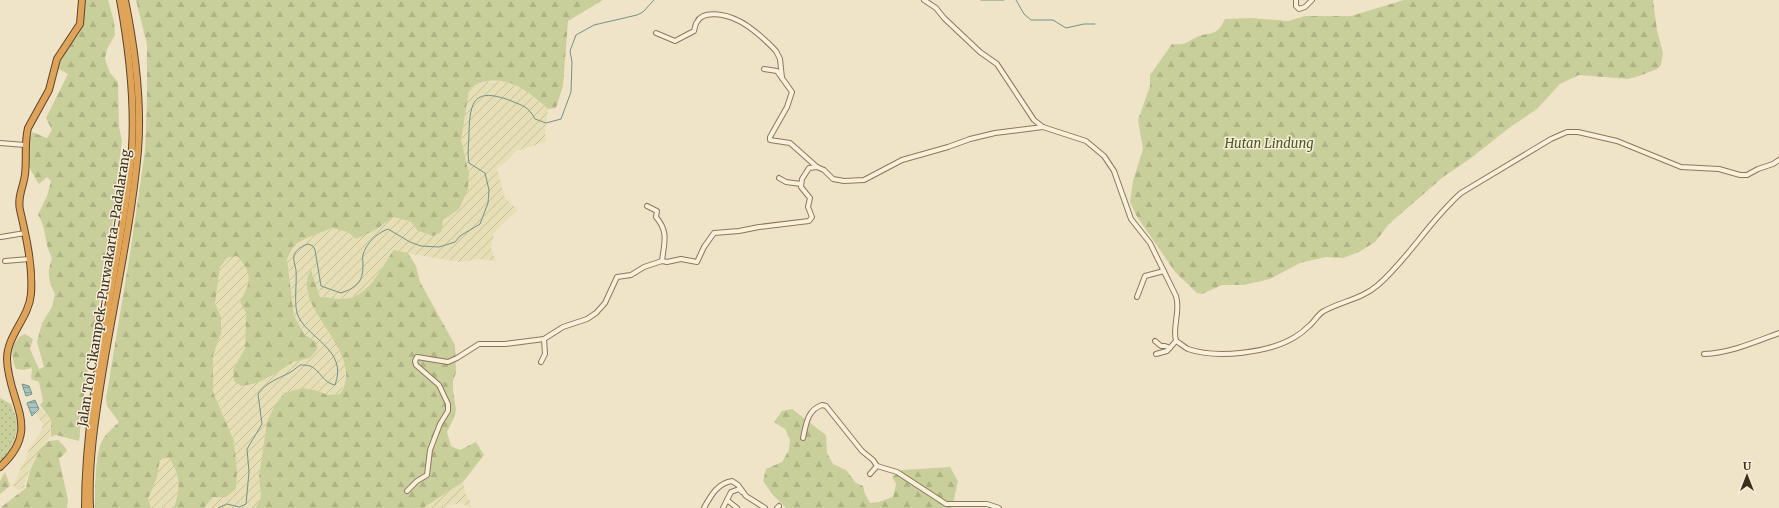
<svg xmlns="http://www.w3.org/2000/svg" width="1779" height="508" viewBox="0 0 1779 508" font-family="Merriweather,serif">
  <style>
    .farmland { fill: url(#farmland-furrows) }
    .grass { fill: url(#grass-dots) }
    .forest { fill: url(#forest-firs) }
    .water { fill: url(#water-rules); stroke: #6f938a }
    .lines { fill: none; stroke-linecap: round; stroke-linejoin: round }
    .stream { stroke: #6f938a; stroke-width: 1 }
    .minor-casing { stroke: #8d765c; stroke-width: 6 }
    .highway-casing { stroke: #5b4430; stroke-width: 8 }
    .minor { stroke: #faf1dc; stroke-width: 4 }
    .highway { stroke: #e0a458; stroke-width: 6 }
    .labels { text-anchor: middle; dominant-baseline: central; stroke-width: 3; stroke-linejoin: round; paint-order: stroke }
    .park-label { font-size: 13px; font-style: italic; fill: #4d5a26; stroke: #f7eed8 }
    .street-label { font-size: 13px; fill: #3d2e20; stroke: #f7eed8 }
  </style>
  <defs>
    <pattern id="farmland-furrows" width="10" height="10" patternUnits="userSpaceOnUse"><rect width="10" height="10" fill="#e6deb5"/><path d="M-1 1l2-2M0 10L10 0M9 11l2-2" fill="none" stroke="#c6bf9b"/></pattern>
    <pattern id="grass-dots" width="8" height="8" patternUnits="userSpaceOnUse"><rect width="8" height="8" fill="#c9cf9b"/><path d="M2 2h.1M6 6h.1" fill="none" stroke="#aeb285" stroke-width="1.8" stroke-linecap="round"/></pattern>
    <pattern id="forest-firs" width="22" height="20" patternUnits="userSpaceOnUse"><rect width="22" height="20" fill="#c9cf9b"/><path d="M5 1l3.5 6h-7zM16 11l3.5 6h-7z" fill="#aeb285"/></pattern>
    <pattern id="water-rules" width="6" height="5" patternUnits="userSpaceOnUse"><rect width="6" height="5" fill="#a9c4bc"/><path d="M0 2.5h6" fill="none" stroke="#8ba098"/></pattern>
  </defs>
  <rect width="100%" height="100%" fill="#f0e4c8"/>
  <g class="farmland">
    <path d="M506,81L526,90L548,109L545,131L546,142L516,151L507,161L497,168L505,198L518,210L503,223L494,233L491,248L496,261L478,259L460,262L394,251L386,261L374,281L362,294L343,299L320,297L311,270L307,293L317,312L331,333L345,363V382L340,394L328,395L318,391L259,477L261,499L255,508H204L213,497H226L236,489L237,472L234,441L213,392V354L221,334V317L215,303L220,267L227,258L237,256L245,264L250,276L246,292L240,302L246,313L245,348L233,370L275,374L293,362L310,358L315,341L305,335L294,316L287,259L294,245L307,238L332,228L348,232L377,229L393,217L410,221L418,231L433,236L440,232L443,220L459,209L469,174L460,140L469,90L481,82Z"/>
    <path d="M41,409L51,420L50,437L29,470L24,487L19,490L12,485L16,481L21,467L27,457L28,451L41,431L43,424L36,414Z"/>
    <path d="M169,458L176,469L179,490L174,508H151L148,499L157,477L160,459Z"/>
    <path d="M463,482L465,493L470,501L471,508L460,503L448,506L446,508H423Z"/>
  </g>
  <path class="grass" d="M0,398L11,404C13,410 16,416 17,422C19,434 9,454 0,462Z"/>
  <g class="forest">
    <path d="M83,0H108L114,21L115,35L107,49L105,59L110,73L118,82L119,127L122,141L116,189L114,226L95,324L83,403L79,441L56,435L51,437V420L40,405L43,401L39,382L31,379L32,368L24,370L16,369C12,361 10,347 17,340C18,337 22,335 25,334L33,339L30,349L39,369L44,367L37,342L42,323L52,307L55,294C48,281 47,272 52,258C44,245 47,228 38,215L47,196L51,181L47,177L39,184C26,165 24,154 32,132L47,138L52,130L46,118L68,74L55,67L74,37Z"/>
    <path d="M136,0H603L568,21L563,86L556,108L548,109C529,92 510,75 482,82C478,83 473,87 469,90L461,140L469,174L468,189L459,209L443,220L441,232L433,236L418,231L410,221L393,217L377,229L356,239L348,232L332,228L307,238L294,245L287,259L294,316L305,335L315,341L318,348L310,358L293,362L275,374L257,383L241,386L234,381L233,370L245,348L246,313L240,302C251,282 253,273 237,256L227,258L220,267L215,303L221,317V334L213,355V392L234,441L237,472L236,489L226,497H213L204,508H174C180,489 181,475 169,458L160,459L157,477L148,499L151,508H95C95,492 95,457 101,443C105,434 112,429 119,422L107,406L106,399L131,247L145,151L147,103V45Z"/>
    <path d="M1404,0H1653L1657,30L1663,53L1661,65L1657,69L1639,76L1628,79L1579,75L1560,84L1537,109L1509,128L1471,158L1443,177L1389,224L1375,242L1359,252L1343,258L1326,257L1300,263L1270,279L1244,285H1222L1202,294L1197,293L1175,272L1136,215L1130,202L1133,181L1143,149L1138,120L1150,86V75L1172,44C1187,45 1185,43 1197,37C1210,31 1216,38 1225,19L1251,18L1288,21L1305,16H1351Z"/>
    <path d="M394,250L408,253L416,266L420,282L455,345L456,372L453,381V390L456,410L453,420L447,432L451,446L460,450L476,442L484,455L463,482L423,508H255L261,498L259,477L267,422L274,407L284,393L303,388L318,391L328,395L340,394C342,391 344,387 345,383C355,343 290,304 311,270L320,297C328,297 335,299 342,299C370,298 379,269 394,250Z"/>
    <path d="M792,409L826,435L827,453L833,464L846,470L856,483L863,486L865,494L870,503L879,502L893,497L896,484L892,477L902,470L950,467L958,481L952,508H786L773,495L763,481L766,469L782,462L789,450L790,440L786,430L774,422L782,411Z"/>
    <path d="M58,440L65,447L67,451L59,459L68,500L67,508H0L26,488L30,470L40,450L48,441Z"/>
    <path d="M5,472L10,486L0,494V481Z"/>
  </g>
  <g class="water">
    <path d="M22,384L29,386L32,394L26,396Z"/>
    <path d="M35,400L39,409L32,416L27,403Z"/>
  </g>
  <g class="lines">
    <g class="stream">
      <path d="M981,0H1004"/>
      <path d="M1016,0L1024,14L1031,20H1053L1066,28L1084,24H1095"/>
      <path d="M218,508L227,504L239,507L246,504L249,472L247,449L262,424L258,394C266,383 275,380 287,374C292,372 296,368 300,365C303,365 307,365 310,366C320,370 323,383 335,385C349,349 305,338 297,313C294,300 297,284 296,270C295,265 293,260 294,255C297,249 302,246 308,244L313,246L315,250L321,286L341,293C358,287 363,282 363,264C363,261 362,258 363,255C366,243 377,233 388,229L410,242L421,246L439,247L455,242L460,236L480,224L488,203L489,190L485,173L469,163C467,152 469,143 469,132C470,100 475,88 509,100C523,106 528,106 535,119L546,123L561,119L571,92L572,62L570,51L576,35L594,25L637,15L643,12L654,0"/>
    </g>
    <g class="minor-casing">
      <g id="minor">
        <path d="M924,0L936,8L944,18L980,52L997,64L1034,120L1043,127L1086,141L1104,156L1114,171L1131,219L1150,243L1176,296C1181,311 1172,326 1176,341C1180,343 1184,347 1188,349C1217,359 1269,353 1295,337C1300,334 1305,330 1309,326C1314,322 1318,314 1324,311C1342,301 1362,299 1378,285C1409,258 1430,220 1461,193L1551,139L1567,132H1578L1617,141L1681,167L1719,169L1740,175H1747L1758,169L1773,164L1779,160"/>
        <path d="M1296,0V6L1299,9L1305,7L1312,0"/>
        <path d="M656,33L675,41L694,31C695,28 695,24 697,22C703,9 727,15 737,20C749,25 768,42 776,51L780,59L782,78"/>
        <path d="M764,69L777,71L792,92L787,107L770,137V140L790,143L817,167"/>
        <path d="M0,143L25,145"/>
        <path d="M779,178L786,182L801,184"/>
        <path d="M647,206L657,211L656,217C669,232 664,243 662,261"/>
        <path d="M1,237L25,233"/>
        <path d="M5,261L29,259"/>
        <path d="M1137,297L1145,276L1164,271"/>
        <path d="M1155,341L1161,346H1165L1170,348"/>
        <path d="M1156,354L1167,351L1176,341"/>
        <path d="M1704,354C1730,353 1755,342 1779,333"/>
        <path d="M541,362L545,354L544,339"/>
        <path d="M803,438C806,425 807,410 822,405L826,406L862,451L873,460L877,466"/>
        <path d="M870,474L877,466L897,472L946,504H987L999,508"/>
        <path d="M407,491L417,481L427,475L430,450L440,424L448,411V404L439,385L416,365L415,361L417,357L448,362L457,358L479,344H505L544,339L563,327L587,319L596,313L605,303L617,277L631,275L644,267L662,261L667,262L681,259L697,262L704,247L714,233L739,231L759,227L809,221L812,217L808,207L810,198L801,187L802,179L809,168L817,167L824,170L833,179L844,181L864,180L902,160L948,147L970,139L995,133L1043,127"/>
        <path d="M727,500L731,492L739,489L742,492"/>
        <path d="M704,508C711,495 718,483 732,481L738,485L746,496L765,508"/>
        <path d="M723,508L727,500L737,508"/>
        <path d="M777,508L779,506"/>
      </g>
    </g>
    <g class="highway-casing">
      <g id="highway">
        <path d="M0,467C43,428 8,403 7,359C7,335 29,318 31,294C33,266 26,236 20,210C17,196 24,186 25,174C27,158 24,144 28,128L49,90L57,59L80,24L82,0"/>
        <path d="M85,508C85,423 103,339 117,256C123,220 130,184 132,148C135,98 129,49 120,0"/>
        <path d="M90,508C88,463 95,419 102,375C114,301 131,226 138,151C142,100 135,49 125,0"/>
      </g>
    </g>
    <use href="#minor" class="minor"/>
    <use href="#highway" class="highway"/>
  </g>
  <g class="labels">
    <g class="park-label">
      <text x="1269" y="143">Hutan Lindung</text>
    </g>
    <g class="street-label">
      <text transform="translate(104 288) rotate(-81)">Jalan Tol Cikampek–Purwakarta–Padalarang</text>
    </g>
  </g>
  <g transform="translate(1747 476)" stroke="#f7eed8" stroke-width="3" paint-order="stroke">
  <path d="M0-3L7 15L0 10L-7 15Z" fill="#3d2e20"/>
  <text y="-6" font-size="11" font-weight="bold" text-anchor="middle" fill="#3d2e20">U</text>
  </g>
</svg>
